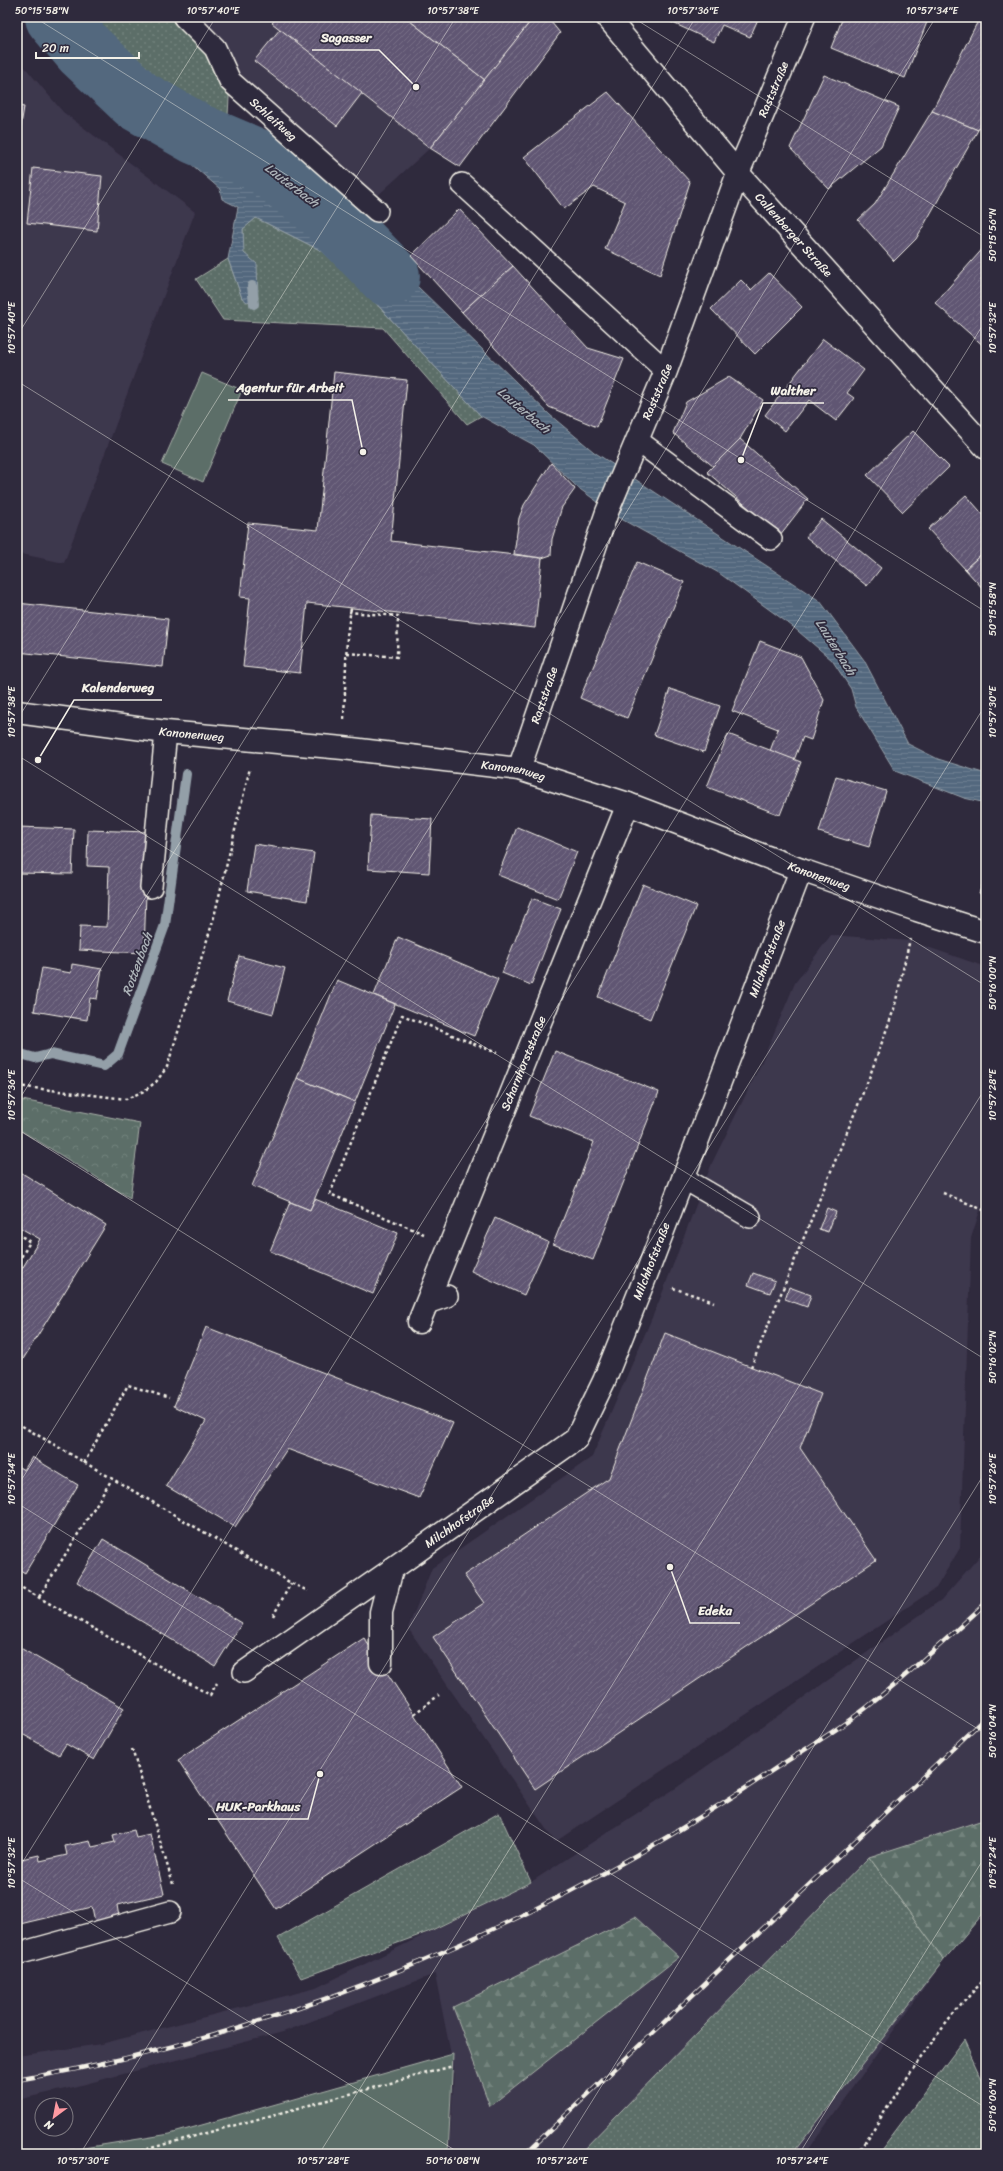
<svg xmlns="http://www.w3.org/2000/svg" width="1003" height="2171" viewBox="0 0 1003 2171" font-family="Sriracha,sans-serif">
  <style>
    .built { fill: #3e374d }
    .grass { fill: url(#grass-dots); stroke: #a8b0a8 }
    .forest { fill: url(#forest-firs); stroke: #a8b0a8 }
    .park { fill: url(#park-crowns); stroke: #a8b0a8 }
    .garden { fill: #5b6e67; stroke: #a8b0a8 }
    .water { fill: url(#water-rules); stroke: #939fa8 }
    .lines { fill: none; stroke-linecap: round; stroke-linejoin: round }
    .stream { stroke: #939fa8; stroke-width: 10 }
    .river { stroke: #53687e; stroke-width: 62 }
    .building { fill: url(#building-hatch); stroke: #f4f1e8 }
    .service-casing { stroke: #f4f1e8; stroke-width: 24 }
    .minor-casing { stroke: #f4f1e8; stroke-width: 25 }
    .tertiary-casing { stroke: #f4f1e8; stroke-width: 25 }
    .path { stroke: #f4f1e8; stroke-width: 2.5; stroke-dasharray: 3 3; stroke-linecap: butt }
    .service { stroke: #2f2a3d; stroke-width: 21 }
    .minor { stroke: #2f2a3d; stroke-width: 22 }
    .tertiary { stroke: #2f2a3d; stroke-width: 22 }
    .rail-casing { stroke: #f4f1e8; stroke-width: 4.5 }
    .rail { stroke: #2f2a3d; stroke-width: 3; stroke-dasharray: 9; stroke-linecap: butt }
    .ticks { fill: none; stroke: #f4f1e8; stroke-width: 1; stroke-opacity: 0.45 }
    .labels { text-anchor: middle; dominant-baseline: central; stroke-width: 3.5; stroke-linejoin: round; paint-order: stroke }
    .street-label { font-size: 12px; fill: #f4f1e8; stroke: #2f2a3d }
    .water-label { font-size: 13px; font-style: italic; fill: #acb3b8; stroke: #2f2a3d }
    .leader { fill: none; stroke: #f4f1e8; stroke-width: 1.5 }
    .callout-dot { fill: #f4f1e8; stroke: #2f2a3d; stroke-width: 1.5 }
    .callout-label { font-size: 13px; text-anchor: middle; font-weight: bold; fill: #f4f1e8; stroke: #2f2a3d; stroke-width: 3.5; stroke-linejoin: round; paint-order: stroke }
    .neatline { fill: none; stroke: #f4f1e8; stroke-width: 1.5 }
    .ticks-label { font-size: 10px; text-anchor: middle; fill: #f4f1e8 }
  </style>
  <defs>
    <pattern id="grass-dots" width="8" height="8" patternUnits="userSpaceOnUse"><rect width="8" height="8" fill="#5b6e67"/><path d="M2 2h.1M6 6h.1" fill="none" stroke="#73837d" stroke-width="1.8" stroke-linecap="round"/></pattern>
    <pattern id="forest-firs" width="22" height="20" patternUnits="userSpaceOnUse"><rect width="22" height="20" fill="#5b6e67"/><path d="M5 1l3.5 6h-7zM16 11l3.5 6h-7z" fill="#73837d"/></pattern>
    <pattern id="park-crowns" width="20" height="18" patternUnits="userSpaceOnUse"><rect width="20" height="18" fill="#5b6e67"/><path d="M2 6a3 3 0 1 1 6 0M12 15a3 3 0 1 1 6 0" fill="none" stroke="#73837d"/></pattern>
    <pattern id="water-rules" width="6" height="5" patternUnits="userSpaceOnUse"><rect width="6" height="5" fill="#53687e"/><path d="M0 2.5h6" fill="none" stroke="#6c7e90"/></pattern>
    <pattern id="building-hatch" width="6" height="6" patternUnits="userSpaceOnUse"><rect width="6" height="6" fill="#615673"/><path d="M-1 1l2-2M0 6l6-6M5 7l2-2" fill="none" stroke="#786f87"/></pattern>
  </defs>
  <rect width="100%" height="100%" fill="#2f2a3d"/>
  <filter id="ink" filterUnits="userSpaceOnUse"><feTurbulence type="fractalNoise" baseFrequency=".025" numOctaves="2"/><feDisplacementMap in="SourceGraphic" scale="8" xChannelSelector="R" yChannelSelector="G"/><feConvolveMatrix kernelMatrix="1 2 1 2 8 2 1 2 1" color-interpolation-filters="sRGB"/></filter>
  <g filter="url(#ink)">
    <g class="built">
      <path d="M194,17H534L430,148L376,197L233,74Z"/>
      <path d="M17,58L63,112L195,212L64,563L17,553Z"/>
      <path d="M831,935L910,941L986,967V1192L971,1238L960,1548L936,1588L555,1842L408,1628L432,1568L592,1457L660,1299L712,1163L760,1066L795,983Z"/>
      <path d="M986,1549V1902L805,2154H449L454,2070L435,1974L283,2032L74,2087L17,2100V2056L101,2044L316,1988L531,1882L676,1788L941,1600Z"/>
    </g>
    <g class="grass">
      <path d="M80,17H173L230,81L227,132L170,97L97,36Z"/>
      <path d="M256,218L322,251L372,299L481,416L467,424L383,328L223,320L196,279L228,259L242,298L243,229Z"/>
      <path d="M499,1813L531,1882L428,1932L301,1978L278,1938Z"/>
      <path d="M869,1857L944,1960L792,2154H579Z"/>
      <path d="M964,2040L986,2088V2154H878Z"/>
    </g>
    <g class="forest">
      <path d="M986,1819V1910L944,1960L869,1857Z"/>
      <path d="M635,1917L679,1957L490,2106L453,2007Z"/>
    </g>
    <path class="park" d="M17,1099L140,1123L130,1198L17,1128Z"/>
    <g class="garden">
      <path d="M202,373L242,390L203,482L162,464Z"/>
      <path d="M453,2054L448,2154H46L170,2134Z"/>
    </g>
    <path class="water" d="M40,17H80L97,36L170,97L227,132L221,149L258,195L304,206L352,223L550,415L594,452L820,601L864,660L908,744L938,759L986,774V803L964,798L895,771L856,707L851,689L832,660L792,626L719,573L623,520L577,487L534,445L481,416L372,299L322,251L256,218L243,229L244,253L257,264L258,298L247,302L242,298L228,259L238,207L222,199L220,189L190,163L93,85Z"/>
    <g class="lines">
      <g class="stream">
        <path d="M252,286L254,304"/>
        <path d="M17,1053L35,1058L51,1054L104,1066L118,1054L165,925L186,774"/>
      </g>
      <path class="river" d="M56,17L84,50L137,100L197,134L265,163L325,210L389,276"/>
    </g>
    <g class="building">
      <path d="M277,17H405L485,80L430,148L272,23Z"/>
      <path d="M405,17H534L485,80Z"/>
      <path d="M534,17H547L560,33L460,167L430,148Z"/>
      <path d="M660,17H759L750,37L722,25L714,42Z"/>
      <path d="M843,17H929L905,78L831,48Z"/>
      <path d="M980,17H986V117L978,130L932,111Z"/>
      <path d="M280,29L362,93L337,126L254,61Z"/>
      <path d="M824,75L899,107L881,146L829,189L790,148Z"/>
      <path d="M608,92L690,182L660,275L605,249L625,202L594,187L564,209L524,157Z"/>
      <path d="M17,106L24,107L17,150Z"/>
      <path d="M932,111L978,130L916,239L894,261L858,220L875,204Z"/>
      <path d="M33,168L102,176L97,231L27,223Z"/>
      <path d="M459,209L513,266L462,312L411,256Z"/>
      <path d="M986,245V348L935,303Z"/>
      <path d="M513,266L588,348L624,359L597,427L549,407L462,312Z"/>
      <path d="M769,273L802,307L755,354L711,309L741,280L751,290Z"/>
      <path d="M823,339L864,370L847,393L854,398L836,421L809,400L785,431L765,415Z"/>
      <path d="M334,372L407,380L391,541L542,558L535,628L307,603L300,673L243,667L250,598L240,597L248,523L318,530Z"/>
      <path d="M729,377L763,400L740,439L714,467L673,433L686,402Z"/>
      <path d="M913,431L949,467L903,512L867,475Z"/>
      <path d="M740,439L808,499L780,535L707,472Z"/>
      <path d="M551,463L575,489L562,507L552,539L551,555L542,558L514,554L519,518L524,505Z"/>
      <path d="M966,495L986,518V550L965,569L928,529Z"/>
      <path d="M821,519L881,568L867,586L806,537Z"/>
      <path d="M986,550V592L965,569Z"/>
      <path d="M637,562L684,582L627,718L580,698Z"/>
      <path d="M17,603L168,619L163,667L17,652Z"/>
      <path d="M760,641L801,657L824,700L811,740L803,737L794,760L770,751L778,729L732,711Z"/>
      <path d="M670,689L720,706L704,752L654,735Z"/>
      <path d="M728,734L801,762L780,815L707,787Z"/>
      <path d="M836,776L886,791L869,847L819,832Z"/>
      <path d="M371,815L432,819L429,873L368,869Z"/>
      <path d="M18,827L74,829L72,874L17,873Z"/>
      <path d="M517,827L577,852L558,899L498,875Z"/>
      <path d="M88,830L148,832L144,953L79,950L80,926L107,927L109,867L87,866Z"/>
      <path d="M254,844L314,853L307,901L247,891Z"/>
      <path d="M986,876V896L979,893Z"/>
      <path d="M643,884L696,906L650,1019L598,997Z"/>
      <path d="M532,898L561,909L531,985L502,973Z"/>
      <path d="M398,937L498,979L474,1036L374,995Z"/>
      <path d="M239,956L285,968L273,1014L227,1001Z"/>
      <path d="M72,964L102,969L97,999L90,998L87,1020L34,1011L42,968L71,973Z"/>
      <path d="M337,980L395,1004L355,1102L297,1078Z"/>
      <path d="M555,1051L659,1092L593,1260L553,1244L594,1142L529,1116Z"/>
      <path d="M297,1078L355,1102L310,1210L252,1186Z"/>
      <path d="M17,1170L106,1225L17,1369V1277L40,1239L17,1226Z"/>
      <path d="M315,1199L398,1233L373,1294L270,1251L290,1202L310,1210Z"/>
      <path d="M827,1208L836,1212L828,1232L819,1229Z"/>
      <path d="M495,1218L548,1242L524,1295L471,1271Z"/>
      <path d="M753,1273L775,1281L770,1293L748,1285Z"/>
      <path d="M789,1287L811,1295L807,1307L785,1299Z"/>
      <path d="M206,1327L453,1423L419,1498L287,1449L235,1527L166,1486L206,1421L174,1406Z"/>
      <path d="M665,1333L821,1394L800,1448L876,1560L535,1789L433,1637L484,1603L464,1575L609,1478Z"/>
      <path d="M32,1457L78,1485L25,1573L17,1568V1466L24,1470Z"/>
      <path d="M103,1539L242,1623L215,1666L77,1582Z"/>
      <path d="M364,1638L462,1787L276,1909L178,1760Z"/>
      <path d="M17,1646L124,1708L94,1760L66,1744L59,1755L17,1731Z"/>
      <path d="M134,1830L136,1837L150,1834L164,1894L117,1905L119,1917L95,1922L92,1907L20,1924L17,1911V1860L39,1855L40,1861L67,1855L65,1846L90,1841L92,1847L115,1842L113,1835Z"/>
    </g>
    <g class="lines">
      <g class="service-casing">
        <g id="service">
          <path id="s1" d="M184,17L215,48L230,81L377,211"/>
          <path d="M462,184L666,371"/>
          <path d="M638,441L771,539"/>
          <path d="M151,887L166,732"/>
          <path d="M683,1178L750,1217"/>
          <path d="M427,1303L447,1296"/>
          <path d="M244,1672L392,1569"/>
          <path d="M17,1954L170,1912"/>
        </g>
      </g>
      <g class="minor-casing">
        <g id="minor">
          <path id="s2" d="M607,17L738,173L986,448"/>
          <path id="s3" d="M519,769L607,512L666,371L738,173L804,17"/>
          <path id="s4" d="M419,1322L628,804"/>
          <path id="s5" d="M381,1663V1612L392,1569L576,1439L604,1381L645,1278L801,870"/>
        </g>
      </g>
      <g class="tertiary-casing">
        <g id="tertiary">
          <path id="s6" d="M17,712L166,732L343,748L519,769L628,804L801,870L917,910L986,932"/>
        </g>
      </g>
      <g class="path">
        <path d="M347,653L397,657L398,616L349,612"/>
        <path d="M344,719L347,636L351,608"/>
        <path d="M17,1086L126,1099L144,1091L156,1082L167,1067L213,921L250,768"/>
        <path d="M943,1193L986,1211"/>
        <path d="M17,1233L30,1242L17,1264"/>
        <path d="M424,1234L330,1194L402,1015L497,1053"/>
        <path d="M673,1288L714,1302"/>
        <path d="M751,1367L869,1078L894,1009L910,939"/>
        <path d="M17,1423L291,1583L308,1591"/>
        <path d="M84,1463L128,1385L169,1398"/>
        <path d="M17,1585L210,1695L217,1683"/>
        <path d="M39,1597L112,1479"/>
        <path d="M273,1616L291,1583"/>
        <path d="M414,1714L439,1695"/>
        <path d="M132,1749L173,1884"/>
        <path d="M129,2154L453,2066"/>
        <path d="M857,2154C897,2094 935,2029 986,1978"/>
      </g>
      <use href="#service" class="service"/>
      <use href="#minor" class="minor"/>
      <use href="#tertiary" class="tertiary"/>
      <g class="rail-casing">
        <g id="rail">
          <path d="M17,2080C286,2035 544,1924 770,1772C802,1751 835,1732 866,1708C907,1675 947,1639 986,1603"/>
          <path d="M525,2154L986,1717"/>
        </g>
      </g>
      <use href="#rail" class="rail"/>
    </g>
  </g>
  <path class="ticks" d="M34,17L986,612M632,17L986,238M17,336L216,17M17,381L986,986M17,720L456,17M17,755L986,1360M17,1103L696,17M17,1129L986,1734M17,1487L936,17M17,1503L986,2108M17,1871L986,320M17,1877L461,2154M80,2154L986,704M319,2154L986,1087M559,2154L986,1471M799,2154L986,1855"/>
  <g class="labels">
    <g class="street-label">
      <text stroke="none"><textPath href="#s3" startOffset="726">Raststraße</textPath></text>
      <text stroke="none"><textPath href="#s1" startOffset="138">Schleifweg</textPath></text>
      <text stroke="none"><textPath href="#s2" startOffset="287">Callenberger Straße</textPath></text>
      <text stroke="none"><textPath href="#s3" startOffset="402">Raststraße</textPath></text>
      <text stroke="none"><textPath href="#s3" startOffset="78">Raststraße</textPath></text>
      <text stroke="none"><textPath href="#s6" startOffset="176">Kanonenweg</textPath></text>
      <text stroke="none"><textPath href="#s6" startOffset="500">Kanonenweg</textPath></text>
      <text stroke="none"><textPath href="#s6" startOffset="824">Kanonenweg</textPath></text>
      <text stroke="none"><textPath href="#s5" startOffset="838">Milchhofstraße</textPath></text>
      <text stroke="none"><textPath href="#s4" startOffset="279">Scharnhorststraße</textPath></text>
      <text stroke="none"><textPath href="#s5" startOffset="514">Milchhofstraße</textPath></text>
      <text stroke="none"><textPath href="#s5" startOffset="178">Milchhofstraße</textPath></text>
    </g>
    <g class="water-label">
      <text transform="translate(292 185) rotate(37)">Lauterbach</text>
      <text transform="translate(524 410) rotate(40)">Lauterbach</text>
      <text transform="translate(836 647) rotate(58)">Lauterbach</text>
      <text transform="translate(137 964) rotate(-70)">Rottenbach</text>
    </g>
  </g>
  <path class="leader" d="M416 87L379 50H312M363 452L352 400H228M741 460L763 403H824M38 760L74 700H162M670 1567L690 1623H740M320 1774L308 1819H208"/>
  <g class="callout-dot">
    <circle cx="416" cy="87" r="4"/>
    <circle cx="363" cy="452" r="4"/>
    <circle cx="741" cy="460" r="4"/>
    <circle cx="38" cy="760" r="4"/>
    <circle cx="670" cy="1567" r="4"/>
    <circle cx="320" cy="1774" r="4"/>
  </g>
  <g class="callout-label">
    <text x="346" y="42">Sagasser</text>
    <text x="290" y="392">Agentur für Arbeit</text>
    <text x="793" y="395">Walther</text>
    <text x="118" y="692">Kalenderweg</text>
    <text x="715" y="1615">Edeka</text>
    <text x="258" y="1811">HUK-Parkhaus</text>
  </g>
  <rect width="1003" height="2171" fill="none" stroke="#2f2a3d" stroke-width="44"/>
  <g transform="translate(54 2117) rotate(212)"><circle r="19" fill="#2f2a3d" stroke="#7e7a81"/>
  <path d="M0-3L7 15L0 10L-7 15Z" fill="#ff9aa2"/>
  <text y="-6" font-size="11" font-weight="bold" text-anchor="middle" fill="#f4f1e8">N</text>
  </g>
  <path d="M36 52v6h103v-6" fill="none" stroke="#f4f1e8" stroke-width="2"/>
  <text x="42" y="52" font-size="12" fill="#f4f1e8" stroke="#2f2a3d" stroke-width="3" paint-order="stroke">20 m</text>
  <rect x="22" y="22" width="959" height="2127" class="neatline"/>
  <g class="ticks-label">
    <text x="42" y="14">50°15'58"N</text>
    <text x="213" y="14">10°57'40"E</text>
    <text x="453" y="14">10°57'38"E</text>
    <text x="693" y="14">10°57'36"E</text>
    <text x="932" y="14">10°57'34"E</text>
    <text transform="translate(992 235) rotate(-90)" y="4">50°15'56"N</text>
    <text transform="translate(992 328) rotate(-90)" y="4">10°57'32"E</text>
    <text transform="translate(11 328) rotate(-90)" y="4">10°57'40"E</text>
    <text transform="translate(992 609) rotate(-90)" y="4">50°15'58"N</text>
    <text transform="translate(992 712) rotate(-90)" y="4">10°57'30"E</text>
    <text transform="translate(11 712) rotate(-90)" y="4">10°57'38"E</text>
    <text transform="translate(992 983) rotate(-90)" y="4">50°16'00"N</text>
    <text transform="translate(992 1095) rotate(-90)" y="4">10°57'28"E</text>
    <text transform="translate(11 1095) rotate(-90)" y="4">10°57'36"E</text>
    <text transform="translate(992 1357) rotate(-90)" y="4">50°16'02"N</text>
    <text transform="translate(992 1479) rotate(-90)" y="4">10°57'26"E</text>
    <text transform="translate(11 1479) rotate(-90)" y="4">10°57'34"E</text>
    <text transform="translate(992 1731) rotate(-90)" y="4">50°16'04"N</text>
    <text transform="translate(992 1863) rotate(-90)" y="4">10°57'24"E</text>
    <text transform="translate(11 1863) rotate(-90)" y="4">10°57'32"E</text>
    <text transform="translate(992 2105) rotate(-90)" y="4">50°16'06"N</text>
    <text x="83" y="2164">10°57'30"E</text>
    <text x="323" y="2164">10°57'28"E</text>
    <text x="453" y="2164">50°16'08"N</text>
    <text x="562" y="2164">10°57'26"E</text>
    <text x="802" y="2164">10°57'24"E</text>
  </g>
</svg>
